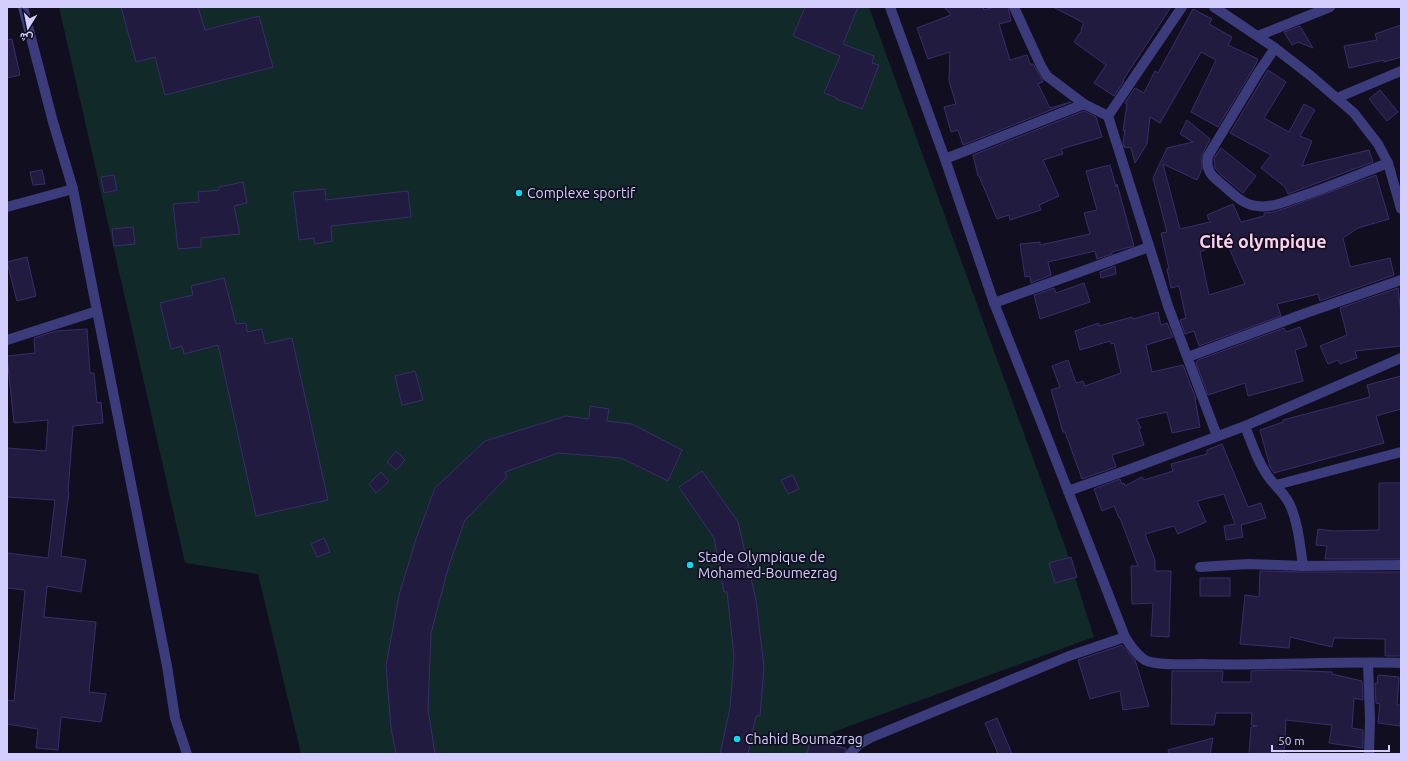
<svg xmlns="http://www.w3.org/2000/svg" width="1408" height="761" viewBox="0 0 1408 761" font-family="Ubuntu,Vazirmatn,sans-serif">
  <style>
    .green { fill: #112928 }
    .building { fill: #221b40; stroke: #392e6b; fill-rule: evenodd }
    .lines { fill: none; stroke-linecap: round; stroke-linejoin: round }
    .minor { stroke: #3c3b7c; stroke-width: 10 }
    .poi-dot { fill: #0bd9ed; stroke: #110e20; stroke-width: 1.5 }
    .labels { text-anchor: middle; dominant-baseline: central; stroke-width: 3.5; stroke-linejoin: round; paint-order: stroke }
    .poi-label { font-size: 14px; fill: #d3cefd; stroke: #110e20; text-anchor: start }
    .district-label { font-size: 18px; font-weight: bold; fill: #fdd0ed; stroke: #110e20 }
  </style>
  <rect width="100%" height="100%" fill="#110e20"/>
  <path class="green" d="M59,7H869L1066,549L1094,637L833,732L826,754H301L258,574L185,563Z"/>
  <g class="building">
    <path d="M121,7H198L205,30L259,16L273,67L165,95L155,57L136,62Z"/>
    <path d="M805,7H858L843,44L874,56L872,63L879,65L862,109L836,99L837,98L824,93L840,56L793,36Z"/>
    <path d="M944,7H983L984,10L995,7H1008L1011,21L999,24L1010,60L1027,55L1030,64H1033L1043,81V82L1038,84L1050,108L1071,102L963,145L958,130L951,132L944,107L956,104L949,81L950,52L928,59L917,28L951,15Z"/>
    <path d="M1053,7H1171L1123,80L1124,81L1114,96L1094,83L1106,65L1074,42L1082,30L1081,29L1084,23Z"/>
    <path d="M1193,9L1212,19L1209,24L1232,37L1228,45L1258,59L1256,64L1218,127L1191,112L1216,60L1201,52L1160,123L1150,117L1147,144L1135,163L1131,148L1124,147L1123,143L1125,130L1123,131L1127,104L1125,103L1135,88L1144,93L1155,71L1158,73Z"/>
    <path d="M1401,25V57L1384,62V60L1349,68L1344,46L1377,40L1375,34Z"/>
    <path d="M1300,26L1313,48L1298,42L1292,45L1284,32Z"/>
    <path d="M12,39L20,75L7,78V40Z"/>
    <path d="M1268,70L1286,82L1264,118L1289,132L1304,104L1315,110L1300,136L1312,141L1302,166L1369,150L1373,162L1288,194L1285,187L1261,168L1271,155L1230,133Z"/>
    <path d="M1380,90L1398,112L1387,121L1369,99Z"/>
    <path d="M1084,111L1096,117L1102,137L1061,149L1063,154L1043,160L1059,196L1039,205L1041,210L1010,220L1009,215L997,219L979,176H978L973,155Z"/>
    <path d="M1187,120L1210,139L1202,155V169L1197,180L1163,164L1180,229L1210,222L1207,215L1233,204L1241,222L1264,216V213L1274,212L1289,207L1376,175L1389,219L1358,228L1343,238L1350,267L1390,258L1394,275L1320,301L1318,294L1277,304L1281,316L1199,346L1194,331L1185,334L1180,320L1186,318L1179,286L1171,288L1167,269H1169L1161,233L1167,232L1153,178L1167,148L1193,142L1180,134ZM1226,241L1245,284L1209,295L1200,252Z"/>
    <path d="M1221,148L1256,176L1243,193L1221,175L1215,168L1214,158Z"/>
    <path d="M1110,165L1116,187L1117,184L1134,246L1112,252V254L1097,259L1095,251L1048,262L1051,275L1031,283L1030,276L1025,277L1020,244L1040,242V245L1090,234L1084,213L1097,210L1086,171Z"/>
    <path d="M42,170L45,184L33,185L30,172Z"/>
    <path d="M114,175L117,190L104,193L101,177Z"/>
    <path d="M243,182L247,203L234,206L240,234L201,238V247L178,249L173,204L199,202L198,192L219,190V187Z"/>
    <path d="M325,189L326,200L408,191L411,217L331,226L332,241L315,244L314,238L299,240L293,192Z"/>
    <path d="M133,227L135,244L114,246L112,229Z"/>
    <path d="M27,257L36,296L17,301L7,262Z"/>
    <path d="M1115,266L1116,274L1101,278L1100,272Z"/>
    <path d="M224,278L236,324L246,323L247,332L262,329L265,344L292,338L328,500L256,516L218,345L184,354L182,346L171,349L160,303L193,295L191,286Z"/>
    <path d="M1084,283L1090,302L1040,319L1034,295L1054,288L1056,293Z"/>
    <path d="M1398,288L1401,315V346L1355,351L1357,358L1340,364L1338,360L1328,364L1320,346L1347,335L1340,308Z"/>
    <path d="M1158,312L1161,325L1167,323L1173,337L1146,345L1152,372L1183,365L1196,399H1195L1200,427L1172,433L1167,412L1136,419L1141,428L1139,429L1144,445L1112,455L1116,467L1082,479L1065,432H1063L1051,390L1060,387L1052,366L1068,360L1076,383L1083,381L1085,386L1121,373L1114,343L1111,344L1110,341L1080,350L1075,331L1099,323V326L1132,317L1133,319Z"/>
    <path d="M1300,327L1307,346L1295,350L1303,381L1248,396L1245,383L1208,395L1196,363L1198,360L1284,328L1286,332Z"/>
    <path d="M87,329L90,373H94L97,403L101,402L103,423L73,426L68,492H69L61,556L86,560L81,592L47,586L44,617L96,622L89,692L106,694L101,722L61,717L58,750L36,748L38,729L7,724V700L14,701L25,590L7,588V553L48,558L55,500L7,497V448L46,451L48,420L14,423L7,356L35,353L34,338L56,331Z"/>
    <path d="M415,371L423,400L402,405L395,376Z"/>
    <path d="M1401,376V409L1376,416L1384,443L1274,473L1270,467L1260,430L1283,422V420L1370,397L1367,385Z"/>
    <path d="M590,406L609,409L607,421L632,424L682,450L668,481L621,458L558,453L505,472L507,477L465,520L449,565L431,633L428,709L435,754H396L391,728L386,665L399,595L416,539L435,488L485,441L566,416L589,419Z"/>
    <path d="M1222,444L1248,507L1261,503L1266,518L1241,525L1243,537L1226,540L1224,526L1235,524L1224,494L1197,501L1206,522L1178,534L1174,526L1145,534L1155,560V571H1171L1169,637L1151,636L1153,603L1132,604L1131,566H1138L1120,518H1119L1114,506L1102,511L1094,489L1120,479L1122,484L1124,483L1125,486L1142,477L1144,480L1173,471L1171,464L1207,454V450Z"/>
    <path d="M396,451L405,460L396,470L387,462Z"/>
    <path d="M702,471L738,522L756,600L764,667L760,716H756L748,754H720L730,708L734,656L727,592H724L714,538L679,487Z"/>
    <path d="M381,472L389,481L376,493L369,484Z"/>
    <path d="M793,475L799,489L788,494L781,480Z"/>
    <path d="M1379,483H1401V559H1325L1327,546L1316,545L1318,529L1333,531L1379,530Z"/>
    <path d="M324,538L330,552L317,557L311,544Z"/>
    <path d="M1071,557L1077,577L1055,583L1049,563Z"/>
    <path d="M1260,571L1303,572H1401V652L1400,656H1385V639L1334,638L1332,647L1290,637L1289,648L1240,644L1245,595L1259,597Z"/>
    <rect x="1200" y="578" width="30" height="18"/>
    <path d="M1122,645L1135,660L1149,706L1123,710L1120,691L1090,699L1078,660Z"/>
    <path d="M1283,670L1332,672V674L1362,681L1363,700L1354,698L1352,728L1363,730V748L1329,743L1332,725H1331L1286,720L1284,754H1249L1251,727L1257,726L1251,725L1252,713H1216L1214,725L1171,724L1172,671H1223L1222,682H1251V671Z"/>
    <path d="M1378,675L1399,677L1397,705H1401L1400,726L1378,723L1380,704L1376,703L1375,683L1377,684Z"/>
    <path d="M997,718L1012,754H998L985,723Z"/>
    <path d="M1213,738L1210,754H1169L1168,750Z"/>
    <path d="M810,741L846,748V749L844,754H807Z"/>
  </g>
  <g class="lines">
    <g class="minor">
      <path d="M23,7L53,122L73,189L167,666L175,718L187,754"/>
      <path d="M890,7L945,159L994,303L1040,419L1125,637C1130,645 1138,657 1147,661C1160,666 1188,664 1202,664C1269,666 1335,661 1401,663"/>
      <path d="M1014,7L1041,66L1047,76L1084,104L1108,116"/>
      <path d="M1182,7L1108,116L1168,306L1217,436"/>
      <path d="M1214,7L1275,48L1311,76L1354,113L1378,144L1388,163L1401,209"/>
      <path d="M1258,36L1330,7"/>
      <path d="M1275,48L1258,73L1208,156C1205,172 1213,177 1224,186C1234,195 1244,205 1257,206C1271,208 1284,202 1296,198C1327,188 1357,175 1388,163"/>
      <path d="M1337,98L1401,71"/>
      <path d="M945,159L1084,104"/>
      <path d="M7,207L73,189"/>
      <path d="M994,303L1149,247"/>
      <path d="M7,340L97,311"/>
      <path d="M1188,357L1306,313L1401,280"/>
      <path d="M1245,426C1252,444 1258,463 1270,479C1276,487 1284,493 1289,503C1298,521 1300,545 1303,566"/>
      <path d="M1276,485L1401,452"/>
      <path d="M1068,491L1133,468L1245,426L1401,358"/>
      <path d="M1200,567L1248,564L1303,566L1401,565"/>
      <path d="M1368,663L1370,720L1369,754"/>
      <path d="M850,754L859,744L870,738L1069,656L1125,637"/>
    </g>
  </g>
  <g class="poi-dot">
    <circle cx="519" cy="193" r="4"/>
    <circle cx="690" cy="565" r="4"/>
    <circle cx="737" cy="739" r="4"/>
  </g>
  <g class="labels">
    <g class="poi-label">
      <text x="527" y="193">Complexe sportif</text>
      <text x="698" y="557">Stade Olympique de<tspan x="698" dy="16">Mohamed-Boumezrag</tspan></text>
      <text x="745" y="739">Chahid Boumazrag</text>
    </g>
    <g class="district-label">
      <text x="1263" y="241">Cité olympique</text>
    </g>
  </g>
  <rect width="1408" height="761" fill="none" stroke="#d3cefd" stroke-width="16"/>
  <g transform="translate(28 28) rotate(190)" stroke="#110e20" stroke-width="3" paint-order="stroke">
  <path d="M0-3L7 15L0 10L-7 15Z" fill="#d3cefd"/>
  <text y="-6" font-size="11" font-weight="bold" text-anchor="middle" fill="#d3cefd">ش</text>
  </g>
  <path d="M1272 745v6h117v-6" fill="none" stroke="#d3cefd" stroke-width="2"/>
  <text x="1278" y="745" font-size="12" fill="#d3cefd" stroke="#110e20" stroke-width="3" paint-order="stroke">50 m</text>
</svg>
